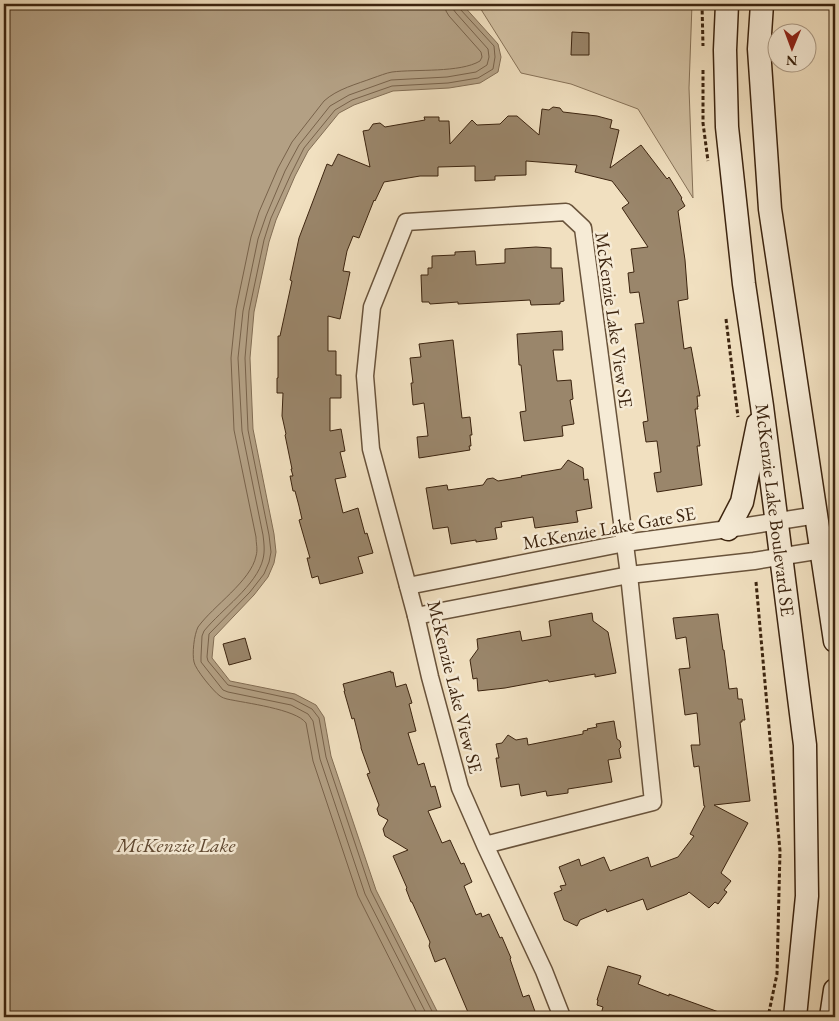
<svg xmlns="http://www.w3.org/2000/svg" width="839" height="1021" viewBox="0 0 839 1021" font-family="'EB Garamond',serif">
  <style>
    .green { fill: #d2c0a2; stroke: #877258 }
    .water { fill: #b3a084; stroke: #836e55 }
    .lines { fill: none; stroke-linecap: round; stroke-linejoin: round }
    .shore { stroke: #78624a; stroke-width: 1 }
    .building { fill: #9a866b; stroke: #3c240f }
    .street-casing { stroke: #69533b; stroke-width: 19 }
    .secondary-casing { stroke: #3c240f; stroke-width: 25 }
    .path { stroke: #3c240f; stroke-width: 3; stroke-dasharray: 4 2.5; stroke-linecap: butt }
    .street { stroke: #f6ebd6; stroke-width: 16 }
    .secondary { stroke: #f6ebd6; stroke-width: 22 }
    .labels { text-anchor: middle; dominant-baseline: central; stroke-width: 5; stroke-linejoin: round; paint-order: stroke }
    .street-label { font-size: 19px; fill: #3c240f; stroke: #f6ebd6 }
    .water-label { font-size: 20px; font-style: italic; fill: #604932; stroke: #f6ebd6 }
  </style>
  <rect width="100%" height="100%" fill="#f1e0c0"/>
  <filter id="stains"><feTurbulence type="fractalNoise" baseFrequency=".004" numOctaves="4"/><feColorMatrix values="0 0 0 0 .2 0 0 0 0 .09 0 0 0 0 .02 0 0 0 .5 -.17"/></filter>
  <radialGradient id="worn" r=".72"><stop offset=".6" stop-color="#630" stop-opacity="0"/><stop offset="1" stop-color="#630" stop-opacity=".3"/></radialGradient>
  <path class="green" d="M479,4H692L689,88L693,198L638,109L571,84L521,73L482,11Z"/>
  <path class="water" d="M4,4H462L498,44L501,57L498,72L480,83L449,88L393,91L354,105L339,113L308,151L295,176L276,220L269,242L254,312L250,358L253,429L274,534L276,552L274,563L268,577L254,595L214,637L212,658L230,681L295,694L316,705L324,717L331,756L376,890L440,1017H4Z"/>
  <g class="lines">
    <g class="shore">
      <path d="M419,1017L358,896L313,761L306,723C296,709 245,703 227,699C224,698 223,698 220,696C214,692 195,669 194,662C192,654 194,635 198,627C213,606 251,581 256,556C258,550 256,543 256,537L234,430L231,358L236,309L251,237L259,212L278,168L292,142L324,101C337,89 357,84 373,78C379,76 386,73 392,72C416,69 460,73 480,61L482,57L481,52L449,16L446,11L445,4"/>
      <path d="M428,1017L365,894L320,759L313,721L308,714L291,705L228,692L223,690L201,662V657L202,636L204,631C221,610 257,585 263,559C265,551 264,543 263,535L242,431L238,358L243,311L258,239L266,216L285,171L299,145L330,106L349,95L391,80L447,77L476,72L487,65L489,57L488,49L456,13L453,9V4"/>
      <path d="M435,1017L371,891L326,757L319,718L312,709L293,699L228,685L208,661L207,657L209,634L250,592L264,574L269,562L271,552L269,535L248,430L245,358L249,311L264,240L271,218L291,174L304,148L335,110L352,100L392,86L448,83L478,78L493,69L495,57L494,46L460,9L459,4"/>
    </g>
  </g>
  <g class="building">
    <path d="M572,32L589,33V55H571Z"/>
    <path d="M553,107L560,108L563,112L597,116L612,120L610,128L619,130L610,168L641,145L667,179L669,177L682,198L681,199L685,206L678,211L685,260L688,299L678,301L684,349L691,347L700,396H697L698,407H697L698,409H695L700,446H697L702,485L657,492L654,473L661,472L657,441L646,442L643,422L648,421L635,324L644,323L639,292L630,293L628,273L634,272L631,249L648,247L622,208L629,203L612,181L575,172L577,165L526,161V175L495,176V180L475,181V166L438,167V176H420L384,182L375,201L374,200L359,238L353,236L347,251L343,271L350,272L340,319L328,316V351H336V375H341V398H330V431L341,429L345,451L340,452L346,477L335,479L343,513L358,508L365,534L367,533L373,553L358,557L363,573L320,584L318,576L312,578L307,558H310L299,520L302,519L299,506L295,491H293L290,476H293L291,469H292L285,435L286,434L282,416L283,393H277V378H278V336H280L292,281L290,280L299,238L327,164L332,166L338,154L370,167L363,131L369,130L373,124L380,123L385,127L425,120L424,117H439V121H449L450,144L472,120L477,125L500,124L508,116H517L539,135L542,109L549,110Z"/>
    <path d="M536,247L551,248V268H562L564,301L560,302V304L531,305L530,300L458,304V302L430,304L429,302H422L421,275H428V268H432V256L455,255V252L475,251L476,265L505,263V249Z"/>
    <path d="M562,331L563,350H553L557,381L571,380L573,399L570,400L574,424L562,426L563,436L524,441L520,412L526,411L521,365H519L517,334Z"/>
    <path d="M453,340L462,418L470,417L472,435H470L471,446H469L470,450L419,458L417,437L428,436L424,403L413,405L411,383H413L410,358L421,357L419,344Z"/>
    <path d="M568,460L583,468L584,480L588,479L592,508L576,511L578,522L535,528L533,517L501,522L502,527L495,528L497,539L476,542V540L451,544L448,527L433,529L426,488L447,485L448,490L483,485L487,479L493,478L498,481L522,477L521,476L561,469Z"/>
    <path d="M592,613L593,621L608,632L616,673L595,677V674L549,682L548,680L505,688L478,691L477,678L473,679L470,660L478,649L477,639L520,631L522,641L551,636L549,621Z"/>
    <path d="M718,614L723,650H724L729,689L737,688L738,699H742L745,720H742V722H740L750,801L714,805L748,823L721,873L731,881L724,890L727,892L718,904L715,902L709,908L689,892L687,894L647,910L643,899L607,912L606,909L580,920L577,926L564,920L554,893L562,890L560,886L566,885L559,867L579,859L581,866L604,857L610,871L648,857L651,867L678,857L694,836L690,834L705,806H704L699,766L694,767L691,745H700L697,713L685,715L681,683L679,669L690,668L686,637L676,639L673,618Z"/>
    <path d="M245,638L251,659L229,665L223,644Z"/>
    <path d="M391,671V673L393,672L396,687L406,684L412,703L409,704L416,731L408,733L418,765L424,763L431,787L435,786L441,807L428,811L442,843L450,840L461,864L464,863L472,882L464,886L476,915L481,913L482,917L489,914L500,938L502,937L511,958L510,959L523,997L529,995L537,1017H470L445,958L435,962L429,946L430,942L412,902H411L406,889L407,888L393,856L408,850L385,836L383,829L388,820L379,815L377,809L379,805L367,774L370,773L361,748V746L354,718L352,719L344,691H345L343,684Z"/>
    <path d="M614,721L617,739L620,741L621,747L619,749L621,758L608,760L612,782L568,789V793L547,796L546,791L521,796L519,784L501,787L496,758H499L496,744L502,743L508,735L516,740L527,738L528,745L583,734V731L588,730L587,729L597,727L596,724Z"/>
    <path d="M608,966L641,976L638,984L669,996V994L727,1015L726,1017H611L601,1014L603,1007L597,1005L598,1000H597Z"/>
  </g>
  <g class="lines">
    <g class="street-casing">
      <g id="street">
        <path d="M408,586L625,543L728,529L817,515"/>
        <path d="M416,616L629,575L754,561L822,550"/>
        <path d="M485,845L653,802L629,575L583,228L566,212L406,222L372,307L365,376L371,449L416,616L430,677L460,788L485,845L544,971L562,1017"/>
      </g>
    </g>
    <g class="secondary-casing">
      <g id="secondary">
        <path d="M727,4L725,50L727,127L744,284L762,406L805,745L807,896L795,1017"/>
        <path d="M762,4L759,49L770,209L835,641"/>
        <path d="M728,529L742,502L758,424"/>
        <path d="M831,1017L835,990"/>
      </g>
    </g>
    <g class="path">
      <path d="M702,4L703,46"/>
      <path d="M703,70V123L708,161"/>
      <path d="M726,319L738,417"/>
      <path d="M756,582L780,851L777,974L768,1017"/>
    </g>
    <use href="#street" class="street"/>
    <use href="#secondary" class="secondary"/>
  </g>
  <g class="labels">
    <g class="street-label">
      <text transform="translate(614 320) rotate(82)">McKenzie Lake View SE</text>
      <text transform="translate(775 510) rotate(83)">McKenzie Lake Boulevard SE</text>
      <text transform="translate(609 528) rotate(-10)">McKenzie Lake Gate SE</text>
      <text transform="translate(455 687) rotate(76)">McKenzie Lake View SE</text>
    </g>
    <g class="water-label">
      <text x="176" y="845">McKenzie Lake</text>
    </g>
  </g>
  <rect width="839" height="1021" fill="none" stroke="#f1e0c0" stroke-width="20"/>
  <rect x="5" y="5" width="829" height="1011" fill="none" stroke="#3c240f" stroke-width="2.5"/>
  <rect x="10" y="10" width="819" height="1001" fill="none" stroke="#3c240f"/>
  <g transform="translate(792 48) rotate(181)"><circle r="24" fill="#f6ebd6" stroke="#ac9b86"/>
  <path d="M0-4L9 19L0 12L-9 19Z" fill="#8f2418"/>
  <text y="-8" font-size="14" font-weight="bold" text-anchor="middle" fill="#3c240f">N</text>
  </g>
  <rect width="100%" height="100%" filter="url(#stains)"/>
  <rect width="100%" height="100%" fill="url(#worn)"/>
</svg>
